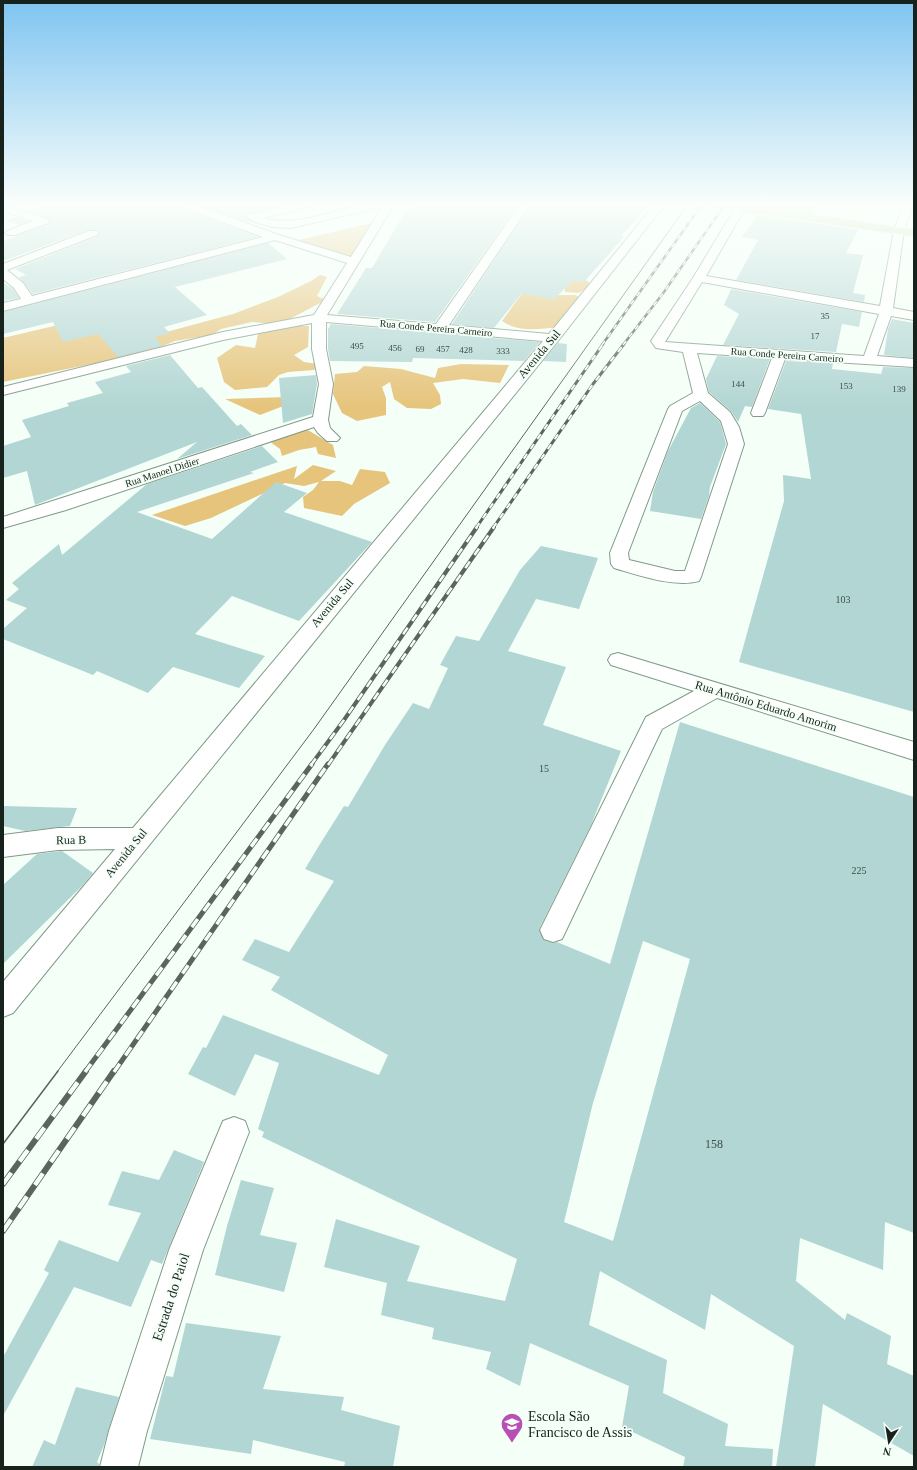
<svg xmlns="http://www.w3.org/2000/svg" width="917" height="1470" viewBox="0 0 917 1470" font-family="Georgia,serif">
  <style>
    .green { fill: #e6c47b }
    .building { fill: #b2d6d3; fill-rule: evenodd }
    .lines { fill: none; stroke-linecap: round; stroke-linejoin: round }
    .minor-casing { stroke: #819a89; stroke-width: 2 }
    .major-casing { stroke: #dadcdb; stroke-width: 2 }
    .minor { fill: #fff; fill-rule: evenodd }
    .major { fill: #c5d299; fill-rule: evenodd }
    .tram-far1 { stroke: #5b655e; stroke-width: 1 }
    .tram { stroke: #5b655e; stroke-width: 1.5 }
    .rail-far4-casing { stroke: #5b655e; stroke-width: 2.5 }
    .rail-far3-casing { stroke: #5b655e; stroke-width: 3 }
    .rail-far2-casing { stroke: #5b655e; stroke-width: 4 }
    .rail-far1-casing { stroke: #5b655e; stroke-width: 5 }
    .rail-casing { stroke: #5b655e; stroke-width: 6 }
    .rail-far4 { stroke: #f4fff7; stroke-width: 1.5; stroke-dasharray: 5; stroke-linecap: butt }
    .rail-far3 { stroke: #f4fff7; stroke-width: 2; stroke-dasharray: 6; stroke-linecap: butt }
    .rail-far2 { stroke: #f4fff7; stroke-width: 2.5; stroke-dasharray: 8; stroke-linecap: butt }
    .rail-far1 { stroke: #f4fff7; stroke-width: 3.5; stroke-dasharray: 10; stroke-linecap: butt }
    .rail { stroke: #f4fff7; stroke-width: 4.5; stroke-dasharray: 14; stroke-linecap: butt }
    .labels { text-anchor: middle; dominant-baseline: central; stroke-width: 3.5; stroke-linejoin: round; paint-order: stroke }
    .far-number-label { font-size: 9px; fill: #3e4f4a }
    .far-street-label { font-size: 10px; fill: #18221c; stroke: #f4fff7 }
    .number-label { font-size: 10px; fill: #3e4f4a }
    .street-label { font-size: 12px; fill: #18221c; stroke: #f4fff7 }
    .near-number-label { font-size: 12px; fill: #3e4f4a }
    .near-street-label { font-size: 14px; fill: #18221c; stroke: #f4fff7 }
    .near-poi-label { font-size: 14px; fill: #18221c; stroke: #f4fff7; text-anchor: start }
  </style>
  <rect width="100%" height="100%" fill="#f4fff7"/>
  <g class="green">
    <path d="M372,223L351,258L294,241Z"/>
    <path d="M320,275L327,277L317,296L326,300L280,324L252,322L221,329L212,335L175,341L146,353L3,382V338L83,319L155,335L233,314L278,297L311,281Z"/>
    <path d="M572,278L588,281L590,286L579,293L565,292V287Z"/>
    <path d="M523,292L540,295H576L581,299L559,327C539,329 519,333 502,321Z"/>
    <path d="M286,326H309L308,347L294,355L304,362L318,364L314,370L288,372L279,375L267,387L235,390L224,382L217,358L236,345L255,348L258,334Z"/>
    <path d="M461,364L509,365L500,383L463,379L433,383L440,395L441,404L431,409L407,408L394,399L390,382L382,387L386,398V415L357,421L342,413L333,394L335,374L357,372L364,366L401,369L435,378L438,368Z"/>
    <path d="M288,397L286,405L260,415L225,399Z"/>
    <path d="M306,429L333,445L336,458L318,454L316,447L299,450L282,456L280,449L269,441Z"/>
    <path d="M313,465L336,471L321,481H340L352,485L360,469L385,472L390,483L354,504L342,516L304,508L303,497L313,490L319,482L304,486L285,483L211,518L185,526L152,515L297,466L294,479Z"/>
  </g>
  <g class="building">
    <path d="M48,203H174L175,206L258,237L33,294L19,277L26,275L15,269L98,236L100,233L97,230H88L3,261V241L49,224L50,220L48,218L28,211Z"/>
    <path d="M194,203H290L248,214L246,217L253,222L251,223Z"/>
    <path d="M417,203H519L435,322L337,314L366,268H372L407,209H413Z"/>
    <path d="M532,203H651L621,236L624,237L584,282L574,280L553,300L522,293L494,328L452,324Z"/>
    <path d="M768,203H819L812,214L765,207Z"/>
    <path d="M758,215L858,230L846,253L863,255L853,293L865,295L864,302L736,280L758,240L742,237Z"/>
    <path d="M15,217L29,221L19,225L5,221Z"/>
    <path d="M268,243L287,259L175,287L207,315L164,327L170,333L155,337L162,346L118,357L98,334L63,342L53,322L3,334V312Z"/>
    <path d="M3,282L13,289L19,298L3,301Z"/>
    <path d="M731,289L862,312L859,327L842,324L836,352L723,345L739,314L724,305Z"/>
    <path d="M892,319L914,323V358L884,355L888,329Z"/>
    <path d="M331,324L540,342L524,361L413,358L412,362L330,361L328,349V329Z"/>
    <path d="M558,343L567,344L566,362L543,361Z"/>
    <path d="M170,355L198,388L202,387L237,426L241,424L252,435L177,459L197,442L35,505L27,471L3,478V446L31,437L22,420L69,406L67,403L103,393L95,382L131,372L126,366Z"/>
    <path d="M717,356L770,359L752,407L745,406L738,422L731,411L709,392L706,379Z"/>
    <path d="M786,361L833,363L832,369L881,374L883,367L914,368V712L739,662L784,501L783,475L811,479L801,414L768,409Z"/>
    <path d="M316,375L317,384L312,414L283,423L279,378Z"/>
    <path d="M700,403L720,422L726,444L710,487L709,496L701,519L650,511L653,492L668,451L691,408Z"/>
    <path d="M262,446L278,462L250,472L254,473L137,512L212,539L276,482L307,493L284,512L372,542L299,621L232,596L195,634L265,656L239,688L173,667L148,693L97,671L93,675L3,639V629L27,608L6,600L19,589L12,583L59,544L62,555L147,484Z"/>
    <path d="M541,546L598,558L579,609L536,599L508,651L566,667L543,725L621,751L591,825L539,929L544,940L553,943L557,942L610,964L680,722L914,797V1233L885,1222L883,1270L800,1238L796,1281L845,1320L847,1313L891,1336L887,1364L914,1376V1456L823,1404L815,1467H776L794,1346L711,1294L705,1330L600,1271L589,1325L667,1360L663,1393L728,1424L725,1446L773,1449L772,1467H683L685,1457L622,1427L629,1386L530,1343L520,1386L486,1369L491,1352L432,1339L434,1328L381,1315L387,1283L324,1267L336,1219L420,1246L407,1281L505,1301L517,1259L262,1137L264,1132L258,1129L279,1063L255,1054L235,1096L188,1074L203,1047L206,1048L223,1015L379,1075L388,1055L271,990L280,977L242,960L255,939L289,952L334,881L305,869L320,844L344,806L348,807L385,745L413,703L429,709L448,668L440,665L456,636L479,641L520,570ZM643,941L690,959L613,1241L564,1222L593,1103Z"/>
    <path d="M3,806L77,808L70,826L25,831L3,826Z"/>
    <path d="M62,851L93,873L82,886L3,964V885L37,854Z"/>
    <path d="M174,1150L204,1162L162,1264L151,1260L131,1307L74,1287L3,1416V1357L49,1273L44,1270L59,1240L118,1262L141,1213L108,1205L122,1171L159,1180Z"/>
    <path d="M241,1180L274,1188L260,1235L297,1243L284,1292L215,1275L227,1226Z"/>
    <path d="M186,1323L281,1336L263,1389L344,1397L341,1410L400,1426L393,1467H344L345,1462L253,1440L251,1454L150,1439L166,1376L173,1377Z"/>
    <path d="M76,1387L119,1397L104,1445L97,1462L99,1464V1467H32L44,1440L55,1445Z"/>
  </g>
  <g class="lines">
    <g class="minor-casing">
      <g id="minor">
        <path d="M175,203H190L279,235L351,257L382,207L291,228L272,227L255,222L247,217L248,215L299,203H317L316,205L263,218C298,228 335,209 371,203C378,202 387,203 395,203L327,315L436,324L521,203H531L449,325L549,334L656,203H666L558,341L13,1013L3,1017V982L115,849L58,850L3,857V835L58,828H133L543,341L326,322V349L333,384L328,420L330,428L340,438L337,441H327L318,433L314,427L66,510L3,528V517L313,417L319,384L312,349V323L223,340L3,395V387L223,332L314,315L347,263L275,240L3,311V303L21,299L14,288L3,279V264L89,231H97L99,233L97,235L7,270L23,283L32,296L263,237L176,205Z"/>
        <path d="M738,203H748L706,276L880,306L894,230L904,203H914L904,230L893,308L914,312V320L891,316L877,356L914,359V367L785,359L765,413L763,416H753L751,413L772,358L697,353L708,393L730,412L739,427L744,444L701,577L699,581C674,588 638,575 614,568L611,564L610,553L668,409L670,406L693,393L683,352L656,348L651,341L693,278ZM702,282L879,314L864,356L665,342ZM700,401L721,421L728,444L685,571H675L629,560L628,553L682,411Z"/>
        <path d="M3,205L48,219L49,221L48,223L15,235H7L5,233L7,231L33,221L3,211Z"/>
        <path d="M618,653L914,742V760L717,698L662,729L562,939L553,942L544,939L540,930L646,717L694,691L611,665L608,660L611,655Z"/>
        <path d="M234,1117L245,1121L249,1132L203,1250L147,1431L138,1467H100L109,1431L169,1250L223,1121Z"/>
      </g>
    </g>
    <g class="major-casing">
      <path id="major" d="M703,203H729L914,230V236L708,206Z"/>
    </g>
    <use href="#minor" class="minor"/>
    <use href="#major" class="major"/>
    <path class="tram-far1" d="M57,1072L314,729L689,203"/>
    <path class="tram" d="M3,1144L58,1071"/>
    <g class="rail-far4-casing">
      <g id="rail-far4">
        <path d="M602,345L703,203"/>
        <path d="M623,345L664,292L726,203"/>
      </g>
    </g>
    <g class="rail-far3-casing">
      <g id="rail-far3">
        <path d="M476,528L603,344"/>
        <path d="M493,528L593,384L624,344"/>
      </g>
    </g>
    <g class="rail-far2-casing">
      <g id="rail-far2">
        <path d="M311,765L344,720L477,527"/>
        <path d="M328,765L494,527"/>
      </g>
    </g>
    <g class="rail-far1-casing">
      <g id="rail-far1">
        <path d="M85,1072L312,764"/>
        <path d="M114,1072L328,764"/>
      </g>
    </g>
    <g class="rail-casing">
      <g id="rail">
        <path d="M3,1184L86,1071"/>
        <path d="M3,1231L114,1071"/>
      </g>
    </g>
    <use href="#rail-far4" class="rail-far4"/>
    <use href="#rail-far3" class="rail-far3"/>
    <use href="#rail-far2" class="rail-far2"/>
    <use href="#rail-far1" class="rail-far1"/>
    <use href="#rail" class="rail"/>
  </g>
  <linearGradient id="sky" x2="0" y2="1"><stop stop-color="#7fc4f1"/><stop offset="0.5" stop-color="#fafffb"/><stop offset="1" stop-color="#fafffb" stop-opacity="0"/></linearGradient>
  <rect width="917" height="409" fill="url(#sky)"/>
  <defs>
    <g id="school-pin" transform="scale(1.15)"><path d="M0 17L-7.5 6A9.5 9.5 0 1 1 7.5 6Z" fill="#b750b4" stroke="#f4fff7"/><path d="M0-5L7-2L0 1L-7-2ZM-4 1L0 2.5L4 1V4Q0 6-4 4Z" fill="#fff"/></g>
  </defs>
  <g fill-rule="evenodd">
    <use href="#school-pin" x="512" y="1424"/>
  </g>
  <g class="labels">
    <g class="far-number-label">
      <text x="825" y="316">35</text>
      <text x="815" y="336">17</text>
      <text x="357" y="346">495</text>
      <text x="395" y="348">456</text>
      <text x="420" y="349">69</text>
      <text x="443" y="349">457</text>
      <text x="466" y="350">428</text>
      <text x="503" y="351">333</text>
      <text x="738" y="384">144</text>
      <text x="846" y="386">153</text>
      <text x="899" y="389">139</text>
    </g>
    <g class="far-street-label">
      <text transform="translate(436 328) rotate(5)">Rua Conde Pereira Carneiro</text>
      <text transform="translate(787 355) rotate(4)">Rua Conde Pereira Carneiro</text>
      <text transform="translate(162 472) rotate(-18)">Rua Manoel Didier</text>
    </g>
    <g class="number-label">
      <text x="843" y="599">103</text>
      <text x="544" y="768">15</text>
      <text x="859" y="870">225</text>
    </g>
    <g class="street-label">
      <text transform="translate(539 354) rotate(-50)">Avenida Sul</text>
      <text transform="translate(332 603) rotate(-50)">Avenida Sul</text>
      <text transform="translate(766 706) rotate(17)">Rua Antônio Eduardo Amorim</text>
      <text transform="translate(71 840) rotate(-1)">Rua B</text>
      <text transform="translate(126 853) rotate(-51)">Avenida Sul</text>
    </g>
    <g class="near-number-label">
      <text x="714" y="1144">158</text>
    </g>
    <g class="near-street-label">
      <text transform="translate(171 1297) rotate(-72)">Estrada do Paiol</text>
    </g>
    <g class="near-poi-label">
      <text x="528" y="1416">Escola São<tspan x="528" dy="16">Francisco de Assis</tspan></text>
    </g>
  </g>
  <rect width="917" height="1470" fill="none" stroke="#18221c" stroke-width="8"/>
  <g transform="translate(889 1442) rotate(192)" stroke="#f4fff7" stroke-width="3" paint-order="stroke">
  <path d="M0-3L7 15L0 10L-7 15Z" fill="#18221c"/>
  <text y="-6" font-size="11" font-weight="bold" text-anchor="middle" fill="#18221c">N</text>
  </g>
</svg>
